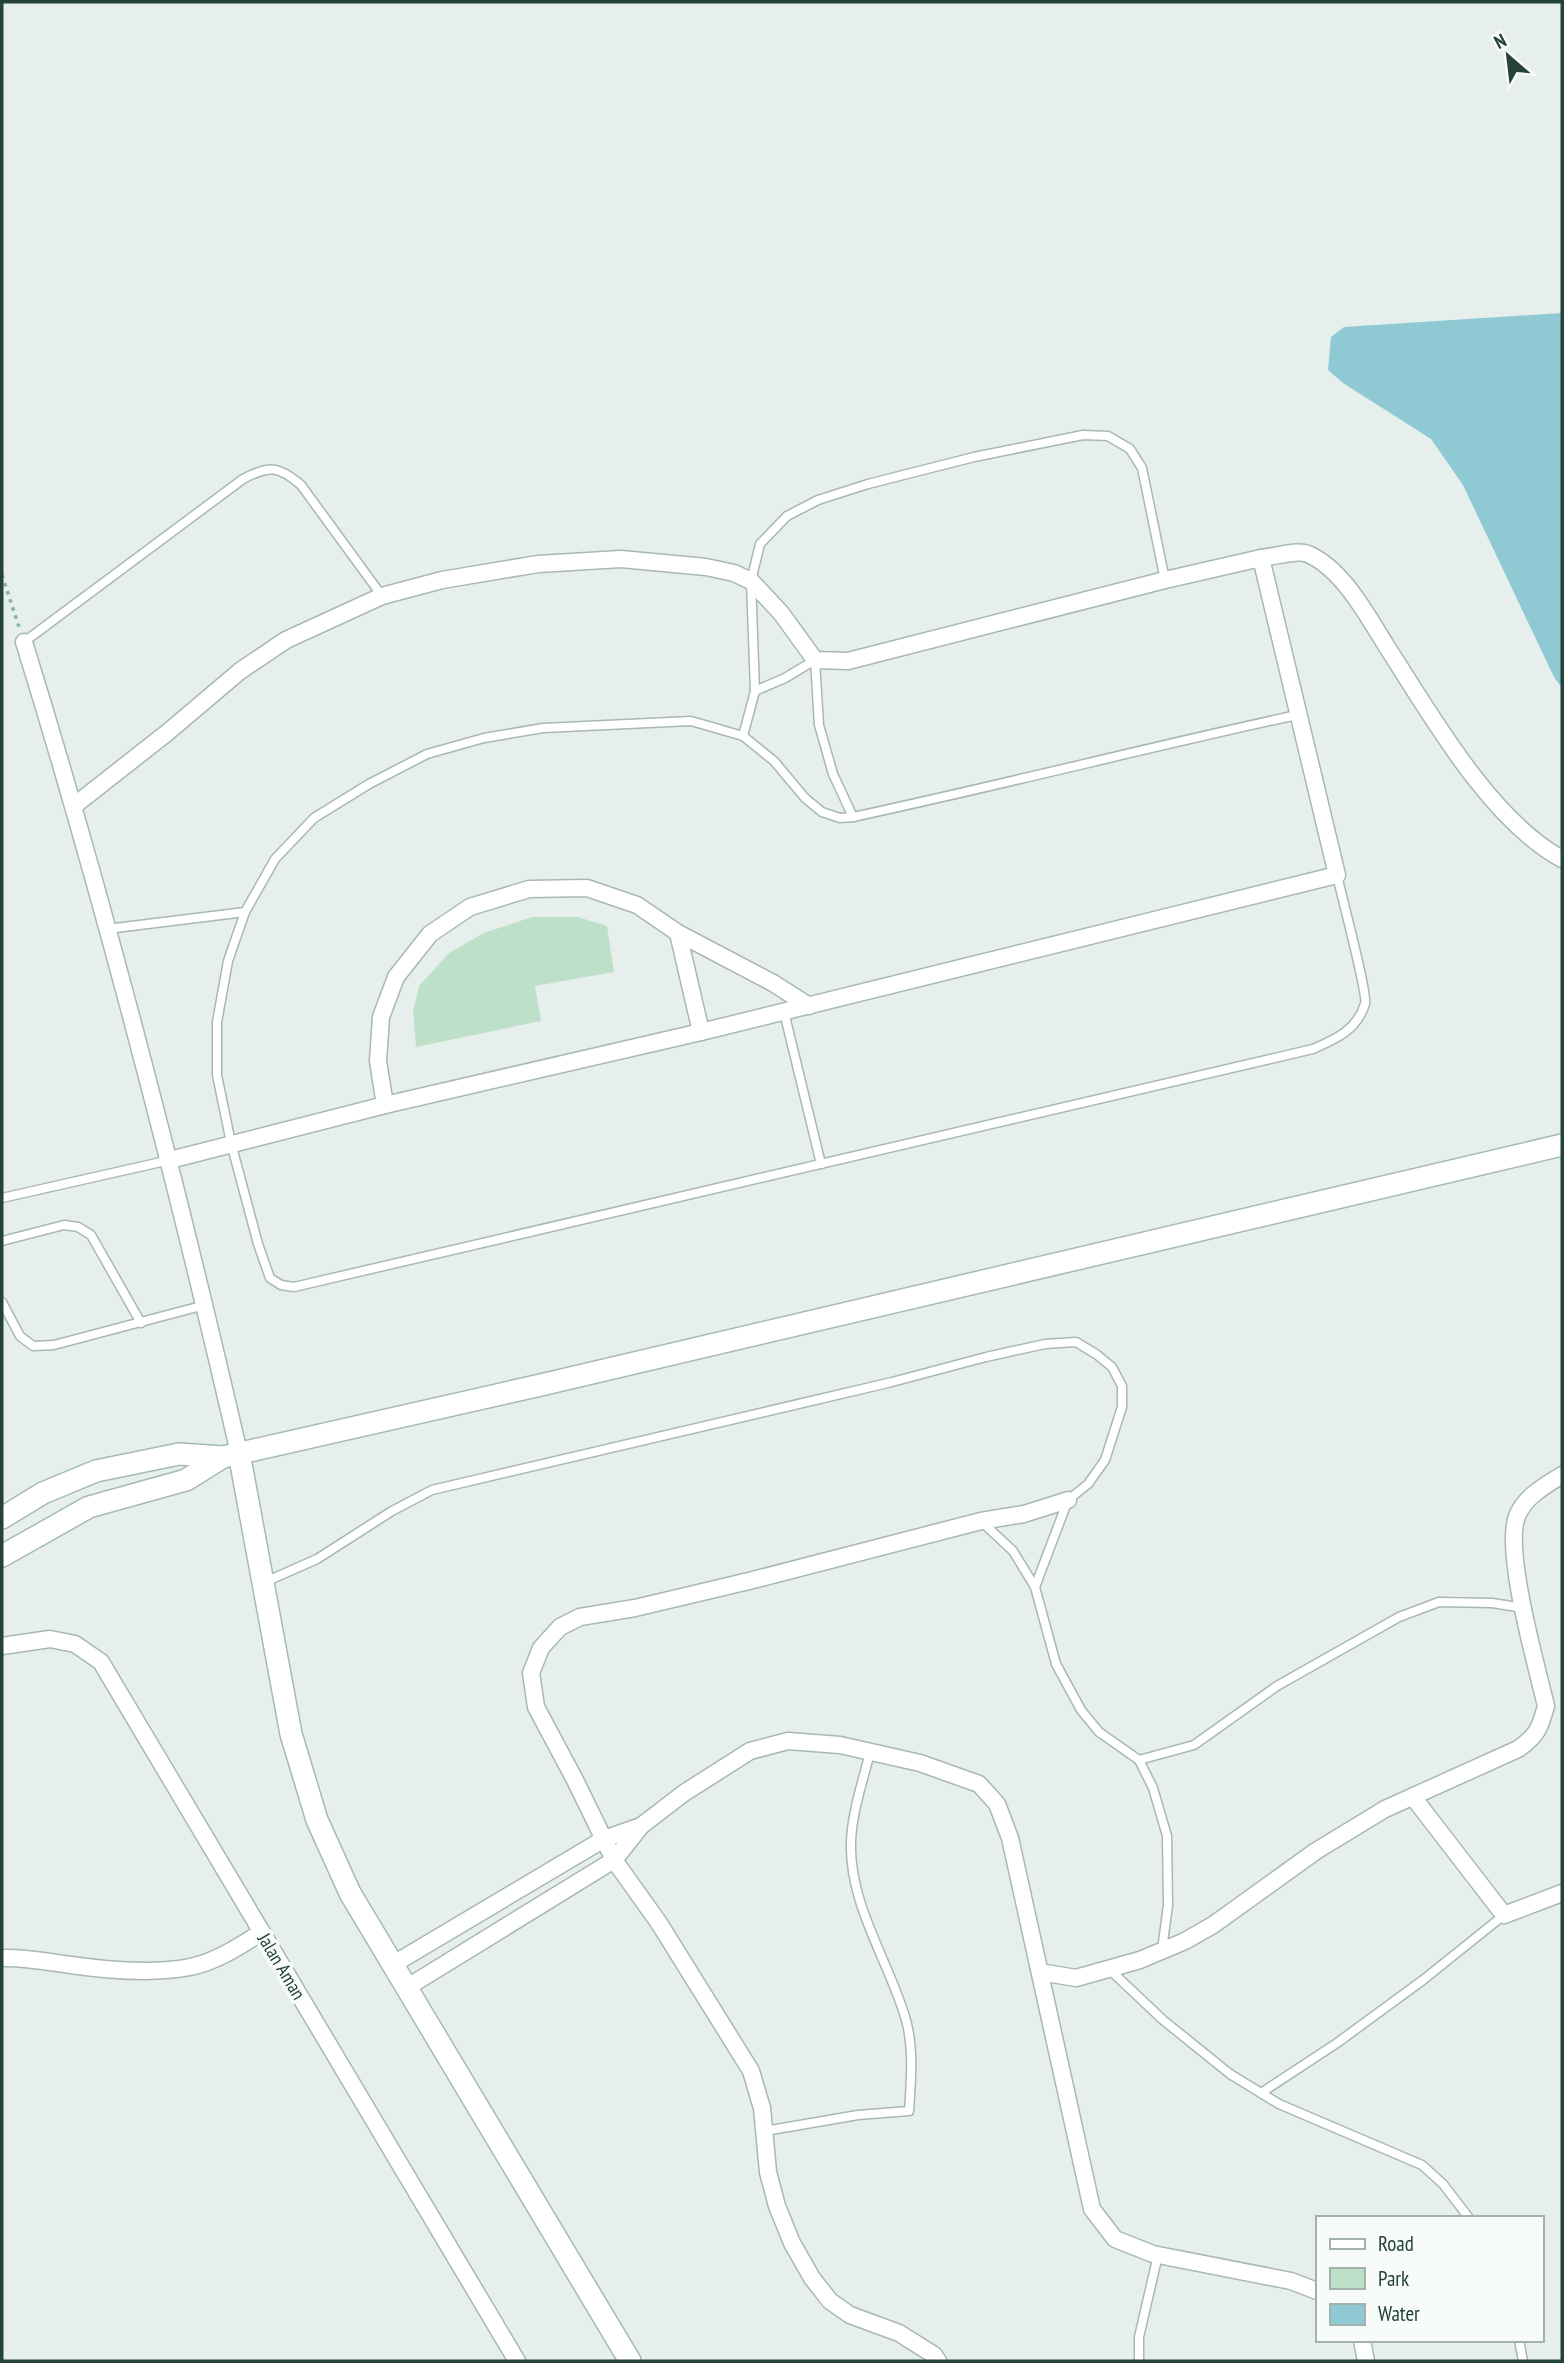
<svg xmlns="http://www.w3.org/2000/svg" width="1564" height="2363" viewBox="0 0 1564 2363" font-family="'PT Sans Narrow',sans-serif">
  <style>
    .green { fill: #bfe0c8 }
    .water { fill: #8ec9d4 }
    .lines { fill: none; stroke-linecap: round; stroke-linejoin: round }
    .lane-casing { stroke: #a8b8b2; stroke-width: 11 }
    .street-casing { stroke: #a8b8b2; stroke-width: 19 }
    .secondary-casing { stroke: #a4bbb3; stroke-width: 24 }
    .path { stroke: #86b3a5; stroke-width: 3.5; stroke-dasharray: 3.5 5; stroke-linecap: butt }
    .lane { stroke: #fff; stroke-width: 8 }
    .street { stroke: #fff; stroke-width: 16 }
    .secondary { stroke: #fff; stroke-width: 21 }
    .labels { text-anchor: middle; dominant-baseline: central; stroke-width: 7; stroke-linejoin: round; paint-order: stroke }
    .street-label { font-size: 19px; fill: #24423a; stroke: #f7fbf9 }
  </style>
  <rect width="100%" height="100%" fill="#e6efeb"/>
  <path class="green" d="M532,917H578L607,926L614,972L535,986L541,1021L416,1047L413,1011L419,986L449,953L484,933Z"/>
  <path class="water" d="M1562,313V688L1554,677L1463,485L1431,439L1343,383L1328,370L1331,337L1344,327Z"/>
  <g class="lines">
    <g class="lane-casing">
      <g id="lane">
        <path d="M24,642L243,479C269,465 279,466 301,485L382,596"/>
        <path d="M755,691L785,678L815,660L819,725L833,774L853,817"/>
        <path d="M1297,715C1149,747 1002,785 853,817L840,818L822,812L805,798L774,761L743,736L691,721L543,728L484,738L427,754L369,784L314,818L275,859L245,912L228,961L217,1022V1075L231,1143L258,1244L270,1278L281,1285L294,1287L1313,1049C1336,1039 1357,1030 1365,1004C1368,994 1341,894 1337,875"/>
        <path d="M743,736L755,691L751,581L760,544L787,516L818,500L868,484L974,457L1083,435L1108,436L1130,449L1142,468L1165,580"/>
        <path d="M107,929L245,912"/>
        <path d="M784,1012L821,1164"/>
        <path d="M2,1198L170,1160"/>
        <path d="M2,1241L64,1225L78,1227L91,1235L141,1323"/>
        <path d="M2,1302L20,1336L33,1346L54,1345L205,1305"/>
        <path d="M982,1522L1013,1551L1035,1587L1056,1664L1081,1710L1099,1732L1139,1760L1153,1788L1167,1836L1168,1905L1162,1950"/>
        <path d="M265,1582L317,1559L392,1511L432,1490L892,1382L986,1357L1045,1344L1076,1342L1096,1354L1112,1367L1122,1386V1407L1105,1460L1088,1484L1068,1500L1035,1587"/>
        <path d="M1139,1760L1194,1745L1277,1686L1399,1617L1439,1602L1492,1603L1524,1608"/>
        <path d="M1109,1969L1163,2020L1230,2074L1279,2104L1422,2165L1443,2184L1469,2218"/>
        <path d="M1261,2093L1337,2043L1423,1980L1504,1915"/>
        <path d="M765,2131L858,2115L909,2111C911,2082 914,2049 906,2020C889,1961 849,1905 851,1842C852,1812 863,1781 870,1752"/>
        <path d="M1519,2340L1523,2361"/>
        <path d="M1139,2361V2337L1158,2255"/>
      </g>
    </g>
    <g class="street-casing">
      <g id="street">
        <path d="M1261,558C1274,557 1297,549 1308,554C1343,569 1368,617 1387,647C1431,715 1490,820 1562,859"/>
        <path d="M24,642C107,910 176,1180 239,1453"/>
        <path d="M75,805L168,732L240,671L286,640L382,596L442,580L538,564L621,559L706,567L734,573L751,581L781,613L815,660L848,661L1165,580L1261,558L1337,875L701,1032L385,1105L170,1160"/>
        <path d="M678,933L701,1032"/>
        <path d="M385,1105L378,1061L381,1017L396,977L430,934L470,907L529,889L587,888L637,905L678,933L773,983L809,1006"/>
        <path d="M2,1646L50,1639L75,1644L101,1662L517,2361"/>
        <path d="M1413,1797L1504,1915L1562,1893"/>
        <path d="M2,1958C24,1957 49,1962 71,1965C106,1970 155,1974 190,1967C216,1962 240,1946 262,1932"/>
        <path d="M392,1965L604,1839L641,1826"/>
        <path d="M1040,1972L1076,1978L1140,1960L1185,1941L1213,1925L1316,1851L1385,1809L1518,1749C1537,1736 1540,1728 1546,1706C1537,1667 1502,1546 1518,1514C1526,1496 1546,1485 1562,1475"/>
        <path d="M406,1988L614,1860L641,1826L684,1793L750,1751L788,1741L840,1745L920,1763L979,1784L997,1804L1010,1838L1092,2209L1115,2239L1153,2254L1291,2281L1317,2291"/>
        <path d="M1362,2340L1366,2361"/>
        <path d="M938,2361L934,2355L899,2333L850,2315L830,2301L812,2278L792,2243L777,2206L768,2172L762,2108L751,2071L659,1923L614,1860L575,1780L536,1707L531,1673L541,1648L560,1627L580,1617L635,1608L749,1581L981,1521L1024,1514L1068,1500"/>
      </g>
    </g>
    <g class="secondary-casing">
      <g id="secondary">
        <path d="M239,1453L291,1734L317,1820L350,1893L630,2361"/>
        <path d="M2,1518L43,1493L96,1471L179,1454L223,1457L545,1384L1562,1145"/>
        <path d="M2,1556L89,1507L186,1480L223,1457"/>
      </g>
    </g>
    <path class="path" d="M2,575L19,627"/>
    <use href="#lane" class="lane"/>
    <use href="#street" class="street"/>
    <use href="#secondary" class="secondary"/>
  </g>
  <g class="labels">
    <g class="street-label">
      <text transform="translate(282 1966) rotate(59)">Jalan Aman</text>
    </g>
  </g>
  <rect width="1564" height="2363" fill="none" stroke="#24423a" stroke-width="7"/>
  <rect x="1316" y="2216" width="228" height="126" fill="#f7fbf9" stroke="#a3b1ad" stroke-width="2"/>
  <rect x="1330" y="2239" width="35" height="10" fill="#ffffff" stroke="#a3b1ad" stroke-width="2"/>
  <text x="1378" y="2251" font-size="21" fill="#24423a">Road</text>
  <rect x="1330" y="2268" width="35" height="21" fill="#bfe0c8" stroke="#a3b1ad" stroke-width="2"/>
  <text x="1378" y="2286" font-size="21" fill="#24423a">Park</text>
  <rect x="1330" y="2304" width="35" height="21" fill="#8ec9d4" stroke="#a3b1ad" stroke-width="2"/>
  <text x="1378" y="2321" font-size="21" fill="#24423a">Water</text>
  <g transform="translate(1508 56) rotate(332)" stroke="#f7fbf9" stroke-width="5" paint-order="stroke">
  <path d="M0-5L12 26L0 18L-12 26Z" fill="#24423a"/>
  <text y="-10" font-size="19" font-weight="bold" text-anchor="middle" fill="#24423a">N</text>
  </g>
</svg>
